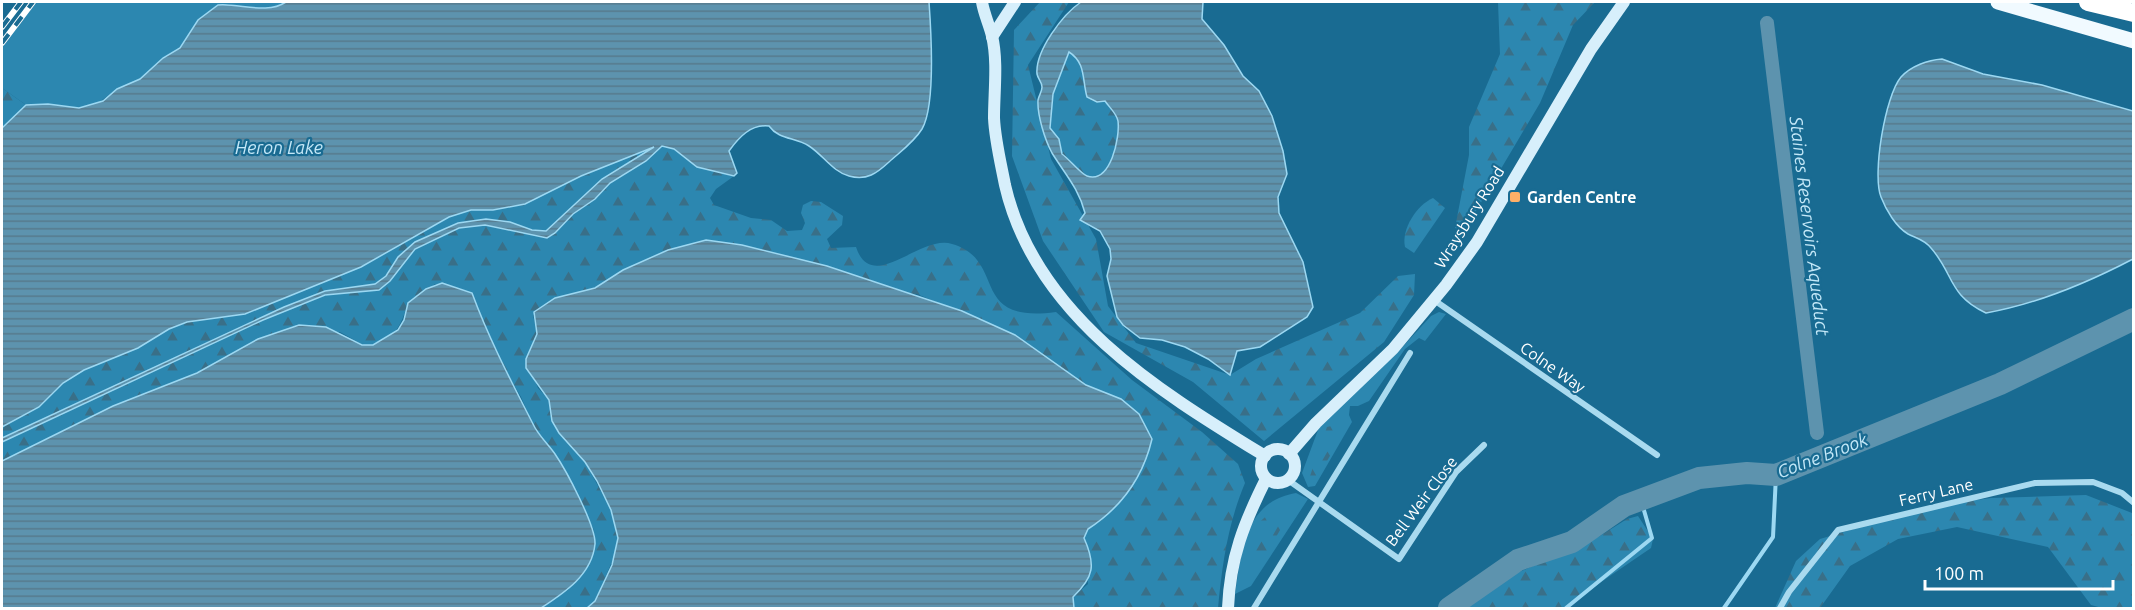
<svg xmlns="http://www.w3.org/2000/svg" width="2135" height="610" viewBox="0 0 2135 610" font-family="Ubuntu,sans-serif">
  <style>
    .grass { fill: #2c87b0 }
    .forest { fill: url(#forest-firs) }
    .water { fill: url(#water-rules); stroke: #9cd8f2; stroke-width: 1.5; fill-rule: evenodd }
    .lines { fill: none; stroke-linecap: round; stroke-linejoin: round }
    .stream { stroke: #9cd8f2; stroke-width: 4 }
    .canal { stroke: #5d93ae; stroke-width: 14 }
    .river { stroke: #5d93ae; stroke-width: 22 }
    .street { stroke: #a9daef; stroke-width: 6 }
    .secondary { stroke: #d7effb; stroke-width: 12 }
    .primary { stroke: #f1faff; stroke-width: 15 }
    .highway { stroke: #fff; stroke-width: 18 }
    .rail-casing { stroke: #fff; stroke-width: 6 }
    .rail { stroke: #196b92; stroke-width: 4; stroke-dasharray: 11; stroke-linecap: butt }
    .poi-dot { fill: #ffaf67; stroke: #196b92; stroke-width: 2 }
    .labels { text-anchor: middle; dominant-baseline: central; stroke-width: 4.5; stroke-linejoin: round; paint-order: stroke }
    .poi-label { font-size: 16px; font-weight: bold; fill: #fff; stroke: #196b92; text-anchor: start }
    .street-label { font-size: 16px; fill: #fff; stroke: #196b92 }
    .water-label { font-size: 18px; font-style: italic; fill: #c4e8f8; stroke: #196b92 }
  </style>
  <defs>
    <pattern id="forest-firs" width="22" height="20" patternUnits="userSpaceOnUse" patternTransform="scale(1.5)"><rect width="22" height="20" fill="#2c87b0"/><path d="M5 1l3.5 6h-7zM16 11l3.5 6h-7z" fill="#396f88"/></pattern>
    <pattern id="water-rules" width="6" height="5" patternUnits="userSpaceOnUse" patternTransform="scale(1.5)"><rect width="6" height="5" fill="#5d93ae"/><path d="M0 2.5h6" fill="none" stroke="#577a8c"/></pattern>
  </defs>
  <rect width="100%" height="100%" fill="#196b92"/>
  <g class="grass">
    <path d="M36,2H286L279,6L256,9L228,4L198,20L180,48L163,58L140,79L117,89L98,103L79,108L48,104L26,105L2,88V46Z"/>
    <path d="M1439,312L1446,314L1425,341L1419,338L1405,349L1369,401L1358,406H1350L1349,415L1352,422L1315,486L1308,487L1302,473L1318,430L1326,419L1396,354L1431,316Z"/>
    <path d="M1296,493L1308,499L1251,586L1235,594C1242,551 1244,502 1296,493Z"/>
  </g>
  <g class="forest">
    <path d="M1040,2H1069L1028,65L1051,159L1096,239L1108,306L1136,343L1230,375L1256,359L1360,313L1398,276L1415,274L1414,295L1384,342L1264,441L1193,382L1104,332L1043,241L1012,156L1014,30Z"/>
    <path d="M1498,2H1595L1573,25L1540,103L1470,221L1467,231L1455,228L1469,155V127L1500,54Z"/>
    <path d="M1068,52C1082,61 1085,73 1085,89C1097,96 1114,104 1118,120C1122,136 1110,185 1086,175C1080,173 1069,159 1062,154L1059,139L1050,128L1053,94Z"/>
    <path d="M2,88L26,105L2,128Z"/>
    <path d="M656,145L645,154L602,179L546,231L532,230L510,222L486,219L458,223L415,242L398,257L386,276L375,284L325,291L284,307L2,438V427L39,407L63,383L84,370L138,348L169,329L187,322L245,314L361,267L449,217L471,210H493L525,204L581,176Z"/>
    <path d="M662,146L674,149L697,167L734,176L716,189L710,198L714,205L751,218L771,220L787,231L802,230L805,223L801,213L803,205L811,201L821,202L843,216L842,225L827,239L831,248L856,247C872,295 920,234 952,244C1008,260 967,324 1056,312L1132,380L1202,432L1238,464L1245,483C1228,523 1222,565 1218,608H1072L1073,597L1088,584L1084,538L1088,528L1099,522L1121,399L1086,385L1015,335L917,294L607,281L595,288L555,298L533,315L537,334L526,359L538,388L549,400L552,421L559,433L585,462L611,510L618,538L617,550L595,601L587,608H541L568,590L582,575L595,545L594,530L556,456L534,427L521,397L493,349L472,293L435,284L408,303C400,328 395,340 367,347L340,332L277,334L258,339L197,373L113,406L2,461V442L263,320L325,295L379,290L390,281L415,249L459,228L485,225L547,238L555,233L573,214L595,199L610,183L646,161Z"/>
    <path d="M1433,198L1445,208L1414,253L1405,247C1401,229 1417,205 1433,198Z"/>
    <path d="M1339,424L1347,426L1315,482L1310,476L1327,427Z"/>
    <path d="M2086,495L2132,513L2133,608H2102L2091,605L2048,547L1957,527L1898,539L1850,566L1820,608H1775L1796,561L1820,539L1933,506L1991,498Z"/>
    <path d="M1273,510L1289,515L1261,562L1248,550L1255,526Z"/>
    <path d="M1638,516L1653,539L1651,548L1563,608H1456L1486,587L1600,536L1627,519Z"/>
  </g>
  <g class="water">
    <path d="M286,2H929C931,30 936,105 922,129C914,142 900,152 889,162C877,173 867,181 849,176C833,172 823,155 809,146C795,137 779,140 769,126C751,124 739,137 729,151L737,173L734,176L697,167L674,149L662,146L646,161L610,183L595,199L573,214L555,233L547,238L485,225L459,228L415,249L390,281L379,290L325,295L263,320L2,442V438L284,307L325,291L375,284L386,276L398,257L415,242L458,223L486,219L510,222L532,230L546,231L602,179L654,147L581,176L525,204L493,210H471L449,217L361,267L245,314L187,322L169,329L138,348L84,370L63,383L39,407L2,427V128L26,105L48,104L79,108L103,101L117,89L140,79L163,58L180,48L198,20L218,5C240,3 266,15 286,2Z"/>
    <path d="M1081,2H1203L1202,19L1224,45L1243,76L1259,91L1272,116L1283,151L1287,174L1278,197L1279,213L1303,262L1313,307L1307,317L1260,347L1237,351L1230,375L1208,359L1185,347L1162,340L1140,338L1123,325L1117,317L1107,276L1111,259L1110,249L1100,231L1080,220L1085,213C1079,189 1065,174 1052,153C1045,140 1037,115 1038,100C1039,95 1042,92 1042,87C1042,82 1038,79 1037,74C1035,51 1063,14 1081,2ZM1069,52C1086,63 1082,79 1087,97L1097,102L1105,101C1109,107 1117,114 1118,121C1120,137 1111,184 1087,176C1081,174 1069,159 1062,154L1059,139L1050,128L1053,94Z"/>
    <path d="M1942,59L1983,74L2042,85L2133,111V259C2087,283 2037,304 1986,313C1948,295 1954,274 1931,248C1925,240 1916,238 1908,234C1896,227 1886,210 1881,197C1872,175 1885,96 1901,77C1911,66 1928,60 1942,59Z"/>
    <path d="M706,240L742,245L827,266L962,311L1015,335L1086,385L1121,399L1139,414L1152,439C1143,477 1122,507 1088,529L1084,538C1096,565 1094,577 1073,597L1074,608H587L595,601L612,565L618,538L611,510L597,481L585,462L559,433L552,421L549,400L526,368V359L537,334L534,312L555,298L595,288L623,270L668,250Z"/>
    <path d="M442,283L472,293C489,339 511,381 533,424C538,435 548,444 555,454C566,470 596,526 595,544C592,575 564,593 541,608H2V461L113,406L197,373L258,339L299,325L326,327L362,345H373L398,330L404,320L408,303L426,289Z"/>
  </g>
  <g class="lines">
    <g class="stream">
      <path d="M1566,608L1652,538L1641,500"/>
      <path d="M1724,608L1773,537L1776,475"/>
    </g>
    <path class="canal" d="M1767,23L1817,433"/>
    <path class="river" d="M1449,608L1518,560L1572,542L1624,506L1699,478L1747,473L1776,475L2000,384L2134,319"/>
    <g class="street">
      <path d="M1434,300L1657,455"/>
      <path d="M1288,480L1399,559L1456,472L1484,445"/>
      <path d="M1254,608L1410,353"/>
      <path d="M1780,608L1789,592L1838,530L2035,483L2093,482L2122,493L2134,503"/>
    </g>
    <g class="secondary">
      <path d="M982,2C984,14 989,24 992,36C998,61 994,92 994,118C995,140 1001,164 1005,185C1035,316 1159,391 1265,456"/>
      <path d="M992,37L1015,2"/>
      <circle cx="1278" cy="466" r="17"/>
      <path d="M1289,454L1316,423L1393,349L1446,285L1477,242L1591,49L1624,2"/>
      <path d="M1228,608C1230,558 1244,523 1266,479"/>
    </g>
    <path class="primary" d="M1998,2L2134,41"/>
    <path class="highway" d="M2088,2L2134,13"/>
    <g class="rail-casing">
      <g id="rail">
        <path d="M2,27L21,2"/>
        <path d="M2,43L33,2"/>
      </g>
    </g>
    <use href="#rail" class="rail"/>
  </g>
  <rect class="poi-dot" x="1509" y="191" width="12" height="12" rx="3"/>
  <g class="labels">
    <g class="poi-label">
      <text x="1527" y="197">Garden Centre</text>
    </g>
    <g class="street-label">
      <text transform="translate(1469 217) rotate(-58)">Wraysbury Road</text>
      <text transform="translate(1553 367) rotate(35)">Colne Way</text>
      <text transform="translate(1936 492) rotate(-13)">Ferry Lane</text>
      <text transform="translate(1421 501) rotate(-53)">Bell Weir Close</text>
    </g>
    <g class="water-label">
      <text x="279" y="147">Heron Lake</text>
      <text transform="translate(1810 226) rotate(83)">Staines Reservoirs Aqueduct</text>
      <text transform="translate(1822 455) rotate(-21)">Colne Brook</text>
    </g>
  </g>
  <rect width="2135" height="610" fill="none" stroke="#ffffff" stroke-width="6"/>
  <path d="M1925 580v9h188v-9" fill="none" stroke="#ffffff" stroke-width="3"/>
  <text x="1934" y="580" font-size="18" fill="#ffffff" stroke="#196b92" stroke-width="4.5" paint-order="stroke">100 m</text>
</svg>
